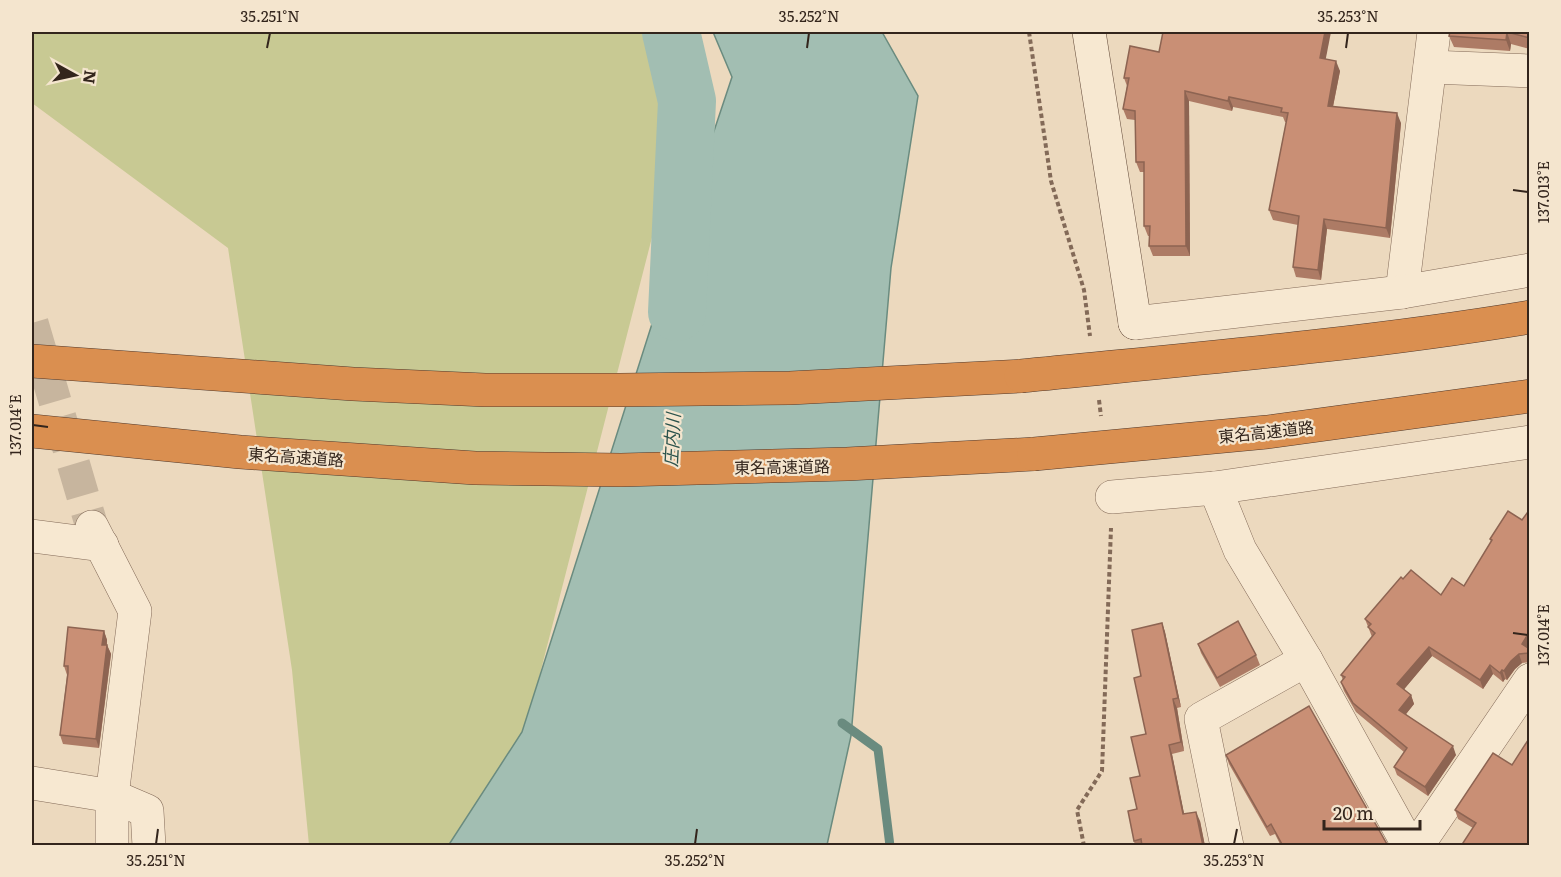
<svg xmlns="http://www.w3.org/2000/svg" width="1561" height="877" viewBox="0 0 1561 877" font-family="Literata,'Noto Sans JP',serif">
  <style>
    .green { fill: #c8c993 }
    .water { fill: #a2beb2; stroke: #6a8b7f; stroke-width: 1.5 }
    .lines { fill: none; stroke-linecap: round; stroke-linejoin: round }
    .stream { stroke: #6a8b7f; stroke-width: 9 }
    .river { stroke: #a2beb2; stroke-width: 58 }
    .street-tunnel { stroke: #c7b59e; stroke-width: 33; stroke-dasharray: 33 16; stroke-linecap: butt }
    .street-casing { stroke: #836a58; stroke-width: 34 }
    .secondary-casing { stroke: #654c3b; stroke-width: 34 }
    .highway-casing { stroke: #51392c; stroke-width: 34 }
    .path { stroke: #836a58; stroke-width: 4; stroke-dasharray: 4.5 3; stroke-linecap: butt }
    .street { stroke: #f7e8d1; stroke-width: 33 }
    .secondary { stroke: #f7e8d1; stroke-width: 33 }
    .highway { stroke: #da8f50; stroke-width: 33 }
    .highway-bridge-casing { stroke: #51392c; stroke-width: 34; stroke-linecap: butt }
    .highway-bridge { stroke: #da8f50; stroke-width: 33 }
    .wall { fill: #ad7b65 }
    .shaded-wall { fill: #8d6452 }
    .building { fill: #c98f75; stroke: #8d6452; stroke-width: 1.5 }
    .ticks { fill: none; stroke: #33251c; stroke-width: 2 }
    .labels { text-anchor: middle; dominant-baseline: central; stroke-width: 4.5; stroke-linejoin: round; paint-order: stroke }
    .street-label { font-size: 16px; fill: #33251c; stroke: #f4e5ce }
    .water-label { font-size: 18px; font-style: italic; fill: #2b534c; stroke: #f4e5ce }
    .neatline { fill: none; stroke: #33251c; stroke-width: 2 }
    .ticks-label { font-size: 15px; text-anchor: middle; fill: #33251c }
  </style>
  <rect width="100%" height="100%" fill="#ecd9be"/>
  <path class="green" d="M32,32H655L687,101L496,845H309L292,670L228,248L32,103Z"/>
  <path class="water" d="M713,32H882L918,96L891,268L851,736L827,845L448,846L522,732L701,170L732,77Z"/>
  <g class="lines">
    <path class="stream" d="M842,723L878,749L890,846"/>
    <path class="river" d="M671,32L687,101L677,312"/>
    <path class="street-tunnel" d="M32,323L92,527"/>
    <g class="street-casing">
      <g id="street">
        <path d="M1430,67L1530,71"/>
        <path d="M1402,292L1434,32"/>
        <path d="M1135,323L1402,292L1530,270"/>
        <path d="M1215,488L1240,550L1306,660L1409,846"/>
        <path d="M1112,497L1215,488L1530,442"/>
        <path d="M92,527L135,611L112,796V846"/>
        <path d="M32,536L102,545"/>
        <path d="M32,783L112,796L147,811L149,846"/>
        <path d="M1227,846L1201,719L1306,660"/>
        <path d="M1417,846L1530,680"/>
      </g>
    </g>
    <g class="secondary-casing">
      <path id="secondary" d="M1089,32L1135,323"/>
    </g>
    <g class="highway-casing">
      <g id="highway">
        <path d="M32,361L353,384L485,390H620L790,388L1021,376"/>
        <path d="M32,431L240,452L475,468L621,470L847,464L1034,454"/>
      </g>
    </g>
    <g class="path">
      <path d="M1029,32L1051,181L1084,290L1090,336"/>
      <path d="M1099,400L1101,416"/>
      <path d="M1084,846L1077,810L1102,771L1111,528"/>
    </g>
    <use href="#street" class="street"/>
    <use href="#secondary" class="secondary"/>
    <use href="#highway" class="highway"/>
    <g class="highway-bridge-casing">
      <g id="highway-bridge">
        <path d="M1021,376C1191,359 1361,345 1530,317"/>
        <path d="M1034,454L1267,432L1530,396"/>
      </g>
    </g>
    <use href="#highway-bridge" class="highway-bridge"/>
  </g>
  <g class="wall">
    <path d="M1530,32V49L1511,44L1510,51L1454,47L1449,36Z"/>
    <path d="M1159,52L1326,59L1340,71L1333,107L1401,123L1390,238L1327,229L1321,280L1296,277L1293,267L1298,225L1273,220L1269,210L1286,122H1285L1283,117L1233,107L1232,111L1189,101L1190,256H1153L1149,246V236H1148L1144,226V172H1140L1136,162L1135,120L1127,119L1123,109L1127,86L1124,78Z"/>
    <path d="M1530,509V646L1528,648L1530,649V662L1522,663L1515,669L1507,680L1505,679L1503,682L1493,674L1483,689L1432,656L1404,689L1411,695L1414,704L1406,714L1456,755L1428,796L1397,775L1394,767L1404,752L1356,712L1344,691L1341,682L1343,680L1341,675L1372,637L1365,619L1441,595L1464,586L1491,542L1490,539L1522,520Z"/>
    <path d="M1162,623L1165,632L1181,707L1177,708L1184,751L1172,754L1184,814L1200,821L1205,846H1135L1134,841L1140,776Z"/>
    <path d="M104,631L107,640V645L111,654L99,748L63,744L60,735L67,675L64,666Z"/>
    <path d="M1198,644L1256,655L1260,665L1220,687L1201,653Z"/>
    <path d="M1226,755L1388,846H1281L1275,834L1270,836L1229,764Z"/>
    <path d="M1512,765L1473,828L1458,819L1455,810Z"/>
  </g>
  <g class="shaded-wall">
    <path d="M1325,32H1331L1324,68L1320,58Z"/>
    <path d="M1507,32L1511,44L1510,51L1506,40Z"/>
    <path d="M1336,61L1340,71L1331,116L1328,106Z"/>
    <path d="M1185,91L1189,101L1190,256L1186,246Z"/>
    <path d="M1229,97L1233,107L1232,111L1228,101Z"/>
    <path d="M1397,113L1401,123L1390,238L1386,228Z"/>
    <path d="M1324,219L1327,229L1321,280L1318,270Z"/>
    <path d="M1162,623L1165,632L1181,707L1178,698Z"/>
    <path d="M104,631L107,640L106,654L102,645Z"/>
    <path d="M1530,631V646L1525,653L1522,644Z"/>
    <path d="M107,645L111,654L99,748L96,739Z"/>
    <path d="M1429,647L1432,656L1401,693L1397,684Z"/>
    <path d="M1519,654L1522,663L1515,669L1507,680L1504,671L1511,661Z"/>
    <path d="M1490,665L1493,674L1483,689L1480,680Z"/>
    <path d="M1502,670L1505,679L1503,682L1500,673Z"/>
    <path d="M1411,695L1414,704L1402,719L1399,710Z"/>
    <path d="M1173,699L1177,708L1184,751L1181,742Z"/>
    <path d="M1169,745L1172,754L1186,823L1183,814Z"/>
    <path d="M1453,746L1456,755L1428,796L1425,787Z"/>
    <path d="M1196,812L1200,821L1205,846H1203Z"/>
  </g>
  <g class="building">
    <path d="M1163,32H1325L1320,58L1336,61L1328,106L1397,113L1386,228L1324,219L1318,270L1293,267L1299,216L1269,210L1288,113L1281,112L1282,108L1229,97L1228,101L1185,91L1186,246H1149L1150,226H1144V162H1136L1135,111L1123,109L1129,78H1124L1130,46L1159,52Z"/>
    <path d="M1450,32H1530V38L1507,32L1506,40L1449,36Z"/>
    <path d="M1530,509V631L1522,644L1530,649V653L1519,654L1511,661L1504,671L1502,670L1500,673L1490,665L1480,680L1429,647L1397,684L1411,695L1399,710L1453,746L1425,787L1394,767L1407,748L1353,703L1341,682L1345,677L1341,675L1375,633L1368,627L1371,624L1365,619L1401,577L1403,579L1411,570L1441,595L1452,578L1464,586L1492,540L1490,539L1508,511L1522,520Z"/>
    <path d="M1238,621L1256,655L1217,678L1198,644Z"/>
    <path d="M1162,623L1178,698L1173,699L1181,742L1169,745L1183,814L1196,812L1203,846H1142L1141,839L1134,841L1128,811L1137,809L1130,778L1140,776L1131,737L1146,734L1134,678L1141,676L1132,630Z"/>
    <path d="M68,627L104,631L102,645H107L96,739L60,735L68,673V666H64Z"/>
    <path d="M1309,706L1388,846H1283L1271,824L1267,827L1226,755Z"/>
    <path d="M1530,737V846H1461L1476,823L1455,810L1493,753L1512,765Z"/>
  </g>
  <path class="ticks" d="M267,48L270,33M807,48L809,33M1346,48L1348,33M1513,190L1528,192M33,425L48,427M1513,633L1528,635M156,844L158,829M695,844L697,829M1234,844L1237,829"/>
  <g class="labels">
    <g class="street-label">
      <text transform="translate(1266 431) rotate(-6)">東名高速道路</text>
      <text transform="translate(296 456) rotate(4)">東名高速道路</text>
      <text transform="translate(782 466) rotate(-1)">東名高速道路</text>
    </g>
    <g class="water-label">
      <text transform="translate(671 440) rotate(-87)">庄内川</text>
    </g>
  </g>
  <rect width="1561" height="877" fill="none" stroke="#f4e5ce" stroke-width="66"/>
  <g transform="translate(75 75) rotate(98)" stroke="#f4e5ce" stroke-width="4.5" paint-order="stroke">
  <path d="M0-4.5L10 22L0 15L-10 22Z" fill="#33251c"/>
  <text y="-9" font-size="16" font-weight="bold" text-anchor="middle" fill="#33251c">N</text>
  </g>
  <path d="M1324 820v9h96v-9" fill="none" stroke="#33251c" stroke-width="3"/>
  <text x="1333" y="820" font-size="18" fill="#33251c" stroke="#f4e5ce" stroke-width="4.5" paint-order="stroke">20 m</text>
  <rect x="33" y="33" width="1495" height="811" class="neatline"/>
  <g class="ticks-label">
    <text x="270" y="22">35.251°N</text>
    <text x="809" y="22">35.252°N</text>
    <text x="1348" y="22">35.253°N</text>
    <text transform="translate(1544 192) rotate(-90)" y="5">137.013°E</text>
    <text transform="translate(16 425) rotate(-90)" y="5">137.014°E</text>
    <text transform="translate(1544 635) rotate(-90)" y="5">137.014°E</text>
    <text x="156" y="866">35.251°N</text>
    <text x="695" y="866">35.252°N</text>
    <text x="1234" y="866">35.253°N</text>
  </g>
</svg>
